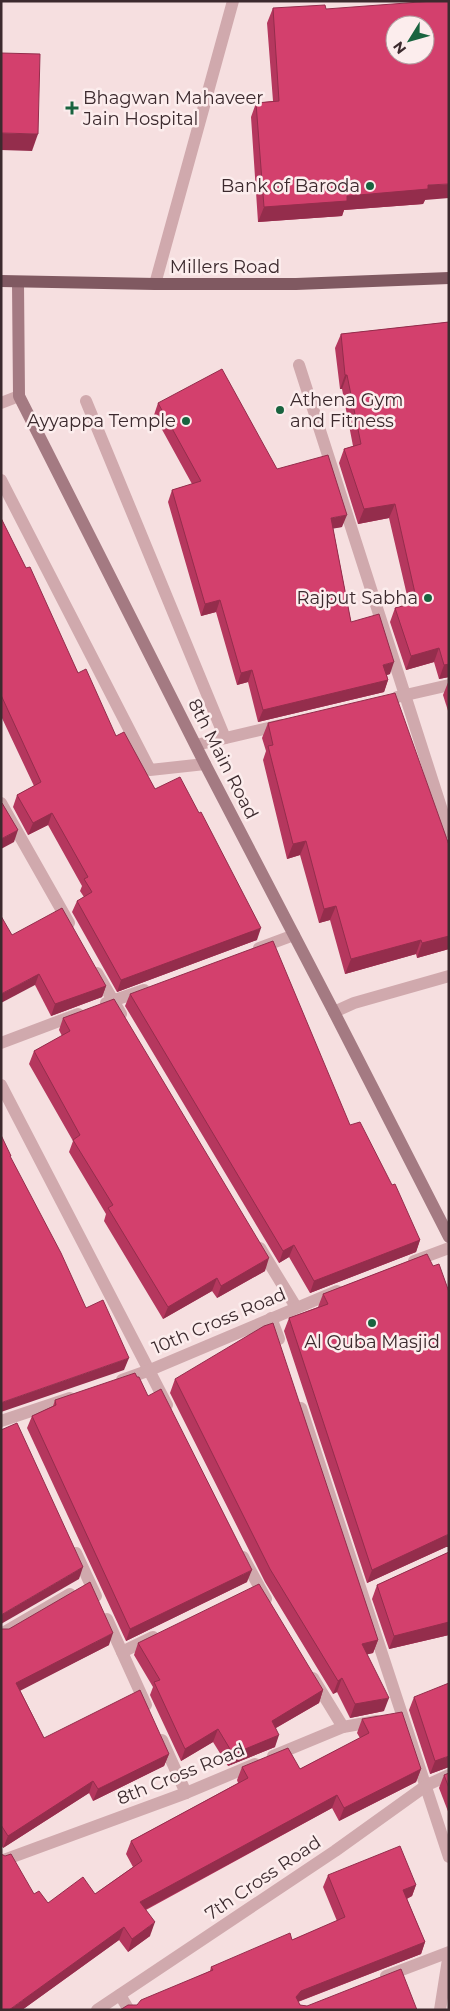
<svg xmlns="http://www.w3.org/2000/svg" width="450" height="2011" viewBox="0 0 450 2011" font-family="Montserrat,sans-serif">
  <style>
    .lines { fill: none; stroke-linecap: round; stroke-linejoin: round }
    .street { stroke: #d0a9ad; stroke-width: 12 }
    .secondary { stroke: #a47a82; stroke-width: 12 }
    .primary { stroke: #805961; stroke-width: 12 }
    .wall { fill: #b5375e }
    .shaded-wall { fill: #942d4c }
    .building { fill: #d3406d; stroke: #942d4c; fill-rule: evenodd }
    .poi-dot { fill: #19633f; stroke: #fceded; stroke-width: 2 }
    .labels { text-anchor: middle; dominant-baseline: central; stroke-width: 5; stroke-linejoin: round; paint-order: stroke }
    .poi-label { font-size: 18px; fill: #3c2a2e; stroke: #fceded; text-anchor: end }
    .street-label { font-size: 18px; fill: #3c2a2e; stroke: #fceded }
  </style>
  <rect width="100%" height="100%" fill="#f6dfe0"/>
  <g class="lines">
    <g class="street">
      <path d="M155,284L233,1"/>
      <path d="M299,365L449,832"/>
      <path d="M86,401L225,738"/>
      <path d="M1,403L19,396"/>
      <path d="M1,480L150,770L205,764"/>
      <path d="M397,697L449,685"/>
      <path d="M196,745L281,725"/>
      <path d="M1,803L69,923"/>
      <path d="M259,948L294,935"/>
      <path d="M97,973L121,1014"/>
      <path d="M106,1003L144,990"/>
      <path d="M334,1012L354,1003L449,976"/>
      <path d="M1,1043L78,1014"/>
      <path d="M1,1085L167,1405"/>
      <path d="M260,1248L296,1307"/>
      <path d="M414,1261L449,1248"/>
      <path d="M271,1318L279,1339"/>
      <path d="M122,1380L150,1370L337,1291"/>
      <path d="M301,1408L449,1857"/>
      <path d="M1,1421L70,1398"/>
      <path d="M76,1553L96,1596"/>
      <path d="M243,1557L266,1599"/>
      <path d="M107,1619L146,1705"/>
      <path d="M1,1634L70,1594"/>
      <path d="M122,1652L153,1637"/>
      <path d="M313,1678L343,1727"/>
      <path d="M162,1740L186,1793"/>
      <path d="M273,1756L343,1727L377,1721"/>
      <path d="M1,1861L186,1793L255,1764"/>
      <path d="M386,1976L449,1952"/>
      <path d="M120,1995L129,2010"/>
      <path d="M97,2010L335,1851L427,1785L449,1775"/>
      <path d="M440,2010L449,1953"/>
    </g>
    <path class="secondary" d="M18,283L19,396L205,764L334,1012L449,1237"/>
    <path class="primary" d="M1,281L155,284H296L449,278"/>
  </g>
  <g class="wall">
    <path d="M273,8L326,9L425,200L423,204L344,210L342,216L258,222L251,117L256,103L273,101L267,23Z"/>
    <path d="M449,322V677L439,679L434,662L406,670L390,622L395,608L409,604L389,518L358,524L339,463L344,449L353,446L342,389H340L335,348L341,334Z"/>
    <path d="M158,403L277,469L342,527L333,528L351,622L390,674L387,675L388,680L384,692L258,722L248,682L237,685L216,612L201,616L168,502L172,490L192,484L154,415Z"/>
    <path d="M1,518L78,673L116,736L155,789L257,940L117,992L72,912L77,901L84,897L80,891L82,886L48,825L28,835L13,807L17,795L34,786L1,716Z"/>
    <path d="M449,680V714L443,695Z"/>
    <path d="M268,723L449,845V949L417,958L416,954L345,974L330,920L319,923L300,855L287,859L263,760L266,751L262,738Z"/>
    <path d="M12,935L106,986L102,997L51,1016L35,985Z"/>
    <path d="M130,994L350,1125L420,1240L416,1252L310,1293L289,1257L279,1263L125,1006Z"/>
    <path d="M63,1018L265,1271L217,1298L212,1291L163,1319L104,1221L106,1214L69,1152L73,1141L29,1064L34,1051L62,1036L59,1030Z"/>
    <path d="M427,1254L446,1547L367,1583L284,1331L289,1318L318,1307L323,1294Z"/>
    <path d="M137,1377L247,1582L126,1641L27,1428L32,1416L53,1406L55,1400Z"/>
    <path d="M175,1379L378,1640L373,1653L367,1654L384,1711L350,1718L337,1692L333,1694L265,1582L170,1393Z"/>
    <path d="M449,1552V1635L389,1649L372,1599L377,1585Z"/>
    <path d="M1,1629L109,1645L20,1690L44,1738L169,1754L164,1766L93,1801L89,1793L3,1848L1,1845Z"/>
    <path d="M138,1643L323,1690L319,1703L276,1728L275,1747L228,1766L213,1742L181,1761L150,1695L153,1687L134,1655Z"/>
    <path d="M414,1697L449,1767L430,1774L409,1710Z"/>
    <path d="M362,1719L421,1769L416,1782L339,1821L332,1808L146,1910L150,1936L128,1952L119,1940L22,2010L34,1894L48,1903L95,1894L133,1867L126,1854L131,1841L238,1783L237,1780L242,1767L300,1769L360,1738L357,1733Z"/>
    <path d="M449,1773V1814L439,1788L444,1775Z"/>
    <path d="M328,1875L416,1885L412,1896L407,1899L425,1942L421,1954L298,2002L300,2005L307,2006L137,2005L210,1971L211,1967L292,1940L337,1921L323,1887Z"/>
  </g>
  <g class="shaded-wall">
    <path d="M1,133L38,134L32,151L1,150Z"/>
    <path d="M449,184V198L425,200L423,204L344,210L342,216L258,222L264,207L428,185Z"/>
    <path d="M345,375H347L342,389H340Z"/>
    <path d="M395,504L389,518L358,524L364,509Z"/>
    <path d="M347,515L342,527L326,530L331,518Z"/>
    <path d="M220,600L216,612L201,616L205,604Z"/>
    <path d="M439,648L434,662L406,670L411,656Z"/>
    <path d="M394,662L390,674L379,677L383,665Z"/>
    <path d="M449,664V677L439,679L444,665Z"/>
    <path d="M252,670L248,682L237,685L241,673Z"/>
    <path d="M388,680L384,692L258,722L263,710Z"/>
    <path d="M52,813L48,825L28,835L33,823Z"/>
    <path d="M18,830L14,842L1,849V839Z"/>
    <path d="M306,841L300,855L287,859L293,844Z"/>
    <path d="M336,906L330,920L319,923L324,909Z"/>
    <path d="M261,928L257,940L117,992L121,980Z"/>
    <path d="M449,936V949L417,958L422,943Z"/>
    <path d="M421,940L416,954L345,974L351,959Z"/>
    <path d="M39,974L35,985L1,1003V994Z"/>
    <path d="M106,986L102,997L51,1016L55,1004Z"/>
    <path d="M420,1240L416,1252L310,1293L314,1281Z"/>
    <path d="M294,1245L289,1257L279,1263L283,1251Z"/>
    <path d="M269,1258L265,1271L217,1298L221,1286Z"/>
    <path d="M217,1278L212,1291L163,1319L168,1307Z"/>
    <path d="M129,1358L124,1370L1,1412V1403L3,1402Z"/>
    <path d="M449,1534V1547H446L367,1583L372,1570Z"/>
    <path d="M83,1567L79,1579L1,1624V1615Z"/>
    <path d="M252,1570L247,1582L126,1641L130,1629Z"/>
    <path d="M449,1622V1635L389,1649L394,1636Z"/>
    <path d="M113,1633L109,1645L12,1695L16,1683Z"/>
    <path d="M378,1640L373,1653L357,1657L362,1644Z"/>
    <path d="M342,1678L337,1692L333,1694L338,1681Z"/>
    <path d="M323,1690L319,1703L267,1733L272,1721Z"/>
    <path d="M389,1698L384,1711L350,1718L355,1704Z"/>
    <path d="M218,1729L213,1742L181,1761L185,1749Z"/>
    <path d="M279,1735L275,1747L228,1766L233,1754Z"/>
    <path d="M169,1754L164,1766L93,1801L98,1789Z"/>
    <path d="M449,1756V1767L430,1774L435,1761Z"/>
    <path d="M421,1769L416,1782L339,1821L344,1808Z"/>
    <path d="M93,1781L89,1793L3,1848L8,1836Z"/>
    <path d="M337,1795L332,1808L135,1915L140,1902Z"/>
    <path d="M416,1885L412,1896L399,1902L403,1890Z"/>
    <path d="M155,1922L150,1936L128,1952L132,1939Z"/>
    <path d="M124,1927L119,1940L22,2010H9Z"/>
    <path d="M425,1942L421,1954L297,2002L296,1997L301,1991Z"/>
  </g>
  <g class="building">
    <path d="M433,1H449V184L428,185V189L347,196V201L264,207L256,103L279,101L273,8L325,5L326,9ZM395,25H425V55H395Z"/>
    <path d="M1,53L40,54L38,134L1,133Z"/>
    <path d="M449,322V664L444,665L439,648L411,656L395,608L417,602L395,504L364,509L344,449L361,444L347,375H345L341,334Z"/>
    <path d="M222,369L277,469L328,455L347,515L331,518L351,622L379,614L394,662L383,665L388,680L263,710L252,670L241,673L220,600L205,604L172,490L201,481L158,403Z"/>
    <path d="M1,518L26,568L30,567L78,673L86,669L116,736L124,732L155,789L180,777L199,813L201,812L261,928L121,980L77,901L92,892L84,879L88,877L52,813L33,823L17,795L41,782L1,695Z"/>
    <path d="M395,693L449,845V936L422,943L421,940L351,959L336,906L324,909L306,841L293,844L268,746L273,745L268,723Z"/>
    <path d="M1,803H2L18,830L1,839Z"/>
    <path d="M62,908L106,986L55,1004L39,974L1,994V916L12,935Z"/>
    <path d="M273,941L350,1125L360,1122L392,1185L395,1184L420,1240L314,1281L294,1245L283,1251L130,994Z"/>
    <path d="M114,999L269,1258L221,1286L217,1278L168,1307L108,1208L113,1205L73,1140L80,1135L34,1051L70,1031L63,1018Z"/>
    <path d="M1,1135L11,1156H10L61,1253L86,1308L103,1300L129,1358L3,1402L1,1403Z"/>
    <path d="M427,1254L433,1266L439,1264L449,1292V1534L372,1570L289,1318L328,1304L323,1294Z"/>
    <path d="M273,1323L378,1640L362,1644L389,1698L355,1704L342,1678L338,1681L270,1569L175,1379L264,1326Z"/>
    <path d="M135,1373L137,1377H139L148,1396L161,1389L252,1570L130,1629L32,1416L56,1405L55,1400Z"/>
    <path d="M17,1423L83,1567L1,1615V1430Z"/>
    <path d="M449,1552V1622L394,1636L377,1585Z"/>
    <path d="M90,1582L113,1633L16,1683L44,1738L140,1690L169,1754L98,1789L93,1781L8,1836L1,1825V1629H9Z"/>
    <path d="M259,1584L323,1690L272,1721L279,1735L233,1754L218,1729L185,1749L154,1682L160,1680L138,1643Z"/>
    <path d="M449,1683V1756L435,1761L414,1697Z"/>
    <path d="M402,1712L421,1769L344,1808L337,1795L140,1902L155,1922L132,1939L124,1927L9,2010H1V1854L5,1856L11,1854L34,1894L39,1891L48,1903L83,1877L95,1894L142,1861L131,1841L248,1778L242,1767L288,1748L300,1769L369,1733L362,1719Z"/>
    <path d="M449,1773V1788L444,1775Z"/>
    <path d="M400,1846L416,1885L403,1890L425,1942L301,1991L296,1997L300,2005L307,2006L401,1969L417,2010H120L128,2005H137L141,2000L213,1970L211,1967L290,1933L292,1940L345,1917L328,1875Z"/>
  </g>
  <g class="poi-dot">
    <path d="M69.5 100.5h5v5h5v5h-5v5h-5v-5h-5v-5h5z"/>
    <circle cx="370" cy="186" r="5"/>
    <circle cx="280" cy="410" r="5"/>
    <circle cx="186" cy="421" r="5"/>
    <circle cx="428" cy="598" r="5"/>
    <circle cx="372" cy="1323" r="5"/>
  </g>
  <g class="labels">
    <g class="poi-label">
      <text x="83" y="98" text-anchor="start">Bhagwan Mahaveer<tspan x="83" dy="21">Jain Hospital</tspan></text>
      <text x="360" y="186">Bank of Baroda</text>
      <text x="290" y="400" text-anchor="start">Athena Gym<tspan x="290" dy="21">and Fitness</tspan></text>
      <text x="176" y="421">Ayyappa Temple</text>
      <text x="418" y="598">Rajput Sabha</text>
      <text x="372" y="1342" text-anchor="middle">Al Quba Masjid</text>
    </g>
    <g class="street-label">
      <text x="225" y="267">Millers Road</text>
      <text transform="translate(223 759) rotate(63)">8th Main Road</text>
      <text transform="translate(219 1321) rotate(-23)">10th Cross Road</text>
      <text transform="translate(181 1774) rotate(-22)">8th Cross Road</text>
      <text transform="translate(263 1878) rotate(-34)">7th Cross Road</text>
    </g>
  </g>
  <rect width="450" height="2011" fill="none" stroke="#3c2a2e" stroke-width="5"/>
  <g transform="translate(410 40) rotate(233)"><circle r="24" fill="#fceded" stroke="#af9fa1"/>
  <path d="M0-4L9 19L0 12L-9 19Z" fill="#19633f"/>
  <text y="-8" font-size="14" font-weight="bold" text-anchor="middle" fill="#3c2a2e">N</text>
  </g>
</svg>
